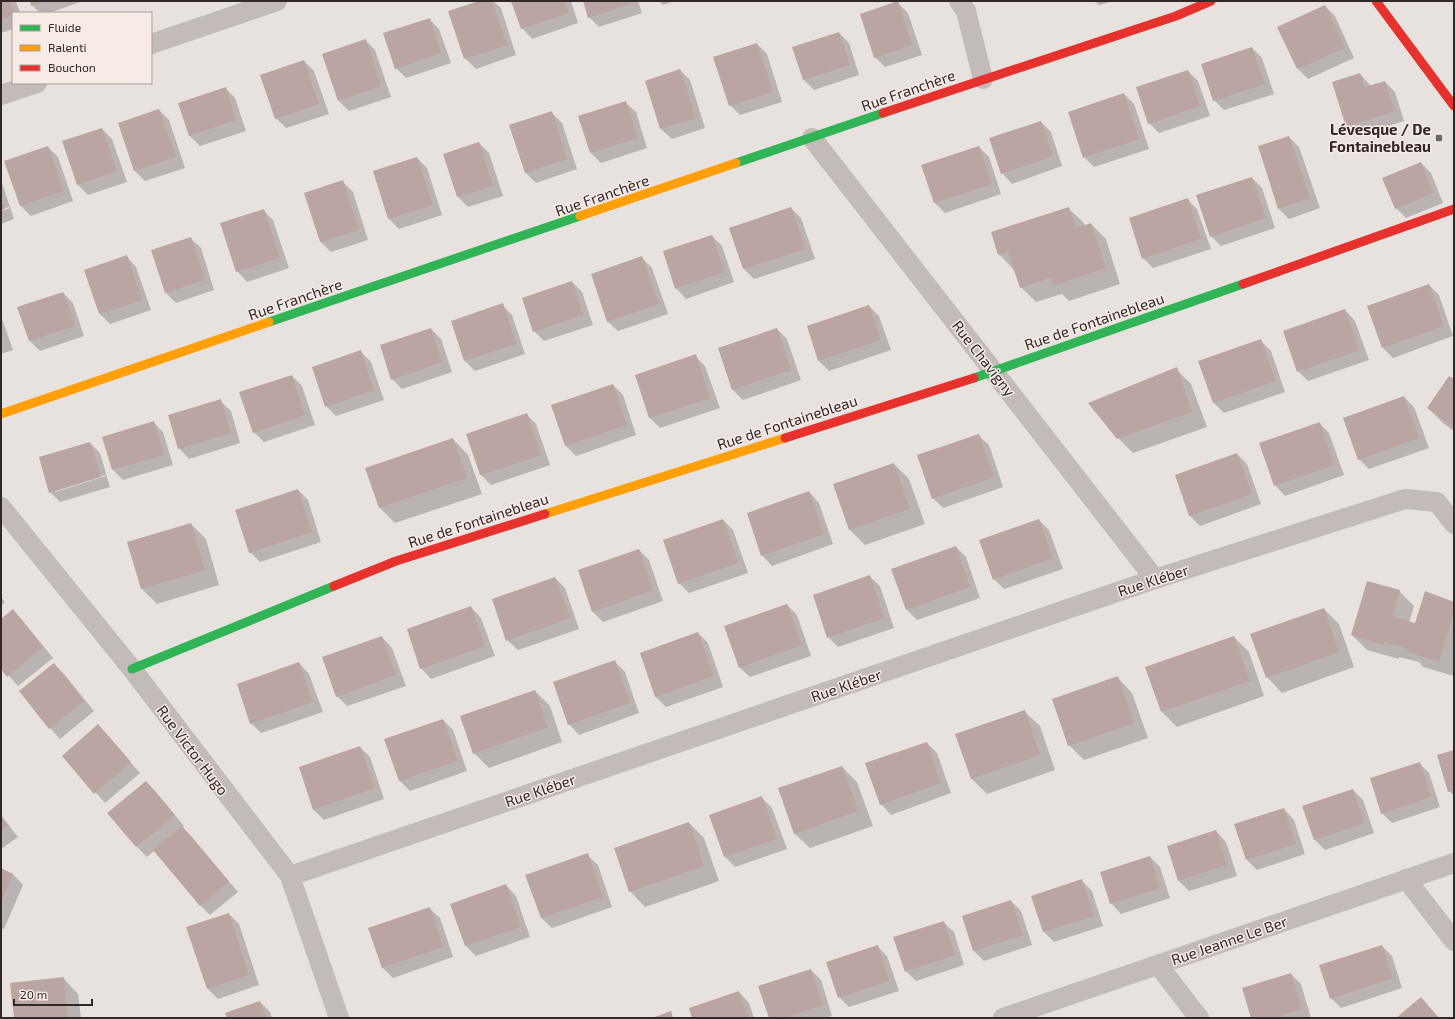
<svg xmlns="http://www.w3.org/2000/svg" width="1455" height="1019" viewBox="0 0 1455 1019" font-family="'Exo 2',sans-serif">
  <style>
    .shadow { fill: #0003; fill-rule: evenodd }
    .building { fill: #baa5a2 }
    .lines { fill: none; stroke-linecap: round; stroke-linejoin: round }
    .street { stroke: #c2bbb7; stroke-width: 20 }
    .fast { stroke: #30b455; stroke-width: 9 }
    .slow { stroke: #ff9f0a; stroke-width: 9 }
    .jam { stroke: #e5322d; stroke-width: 9 }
    .poi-dot { fill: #716967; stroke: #f6ebe5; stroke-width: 1.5 }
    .labels { text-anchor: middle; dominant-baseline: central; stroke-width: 3; stroke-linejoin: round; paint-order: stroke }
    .street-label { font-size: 15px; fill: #312827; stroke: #f6ebe5 }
    .poi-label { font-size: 15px; font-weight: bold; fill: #312827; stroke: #f6ebe5; text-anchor: end }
  </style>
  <rect width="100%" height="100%" fill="#e8e2de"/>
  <g class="shadow">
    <path d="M1,1H16L20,13H13V29L1,33Z"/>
    <path d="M31,1H83L49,13H40L32,5Z"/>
    <path d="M482,1H493L501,8L516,55L476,69L465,58Z"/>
    <path d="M512,1H571L578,23L532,39L522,28Z"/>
    <path d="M584,1H638L642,13L599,27L589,17Z"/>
    <path d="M659,1H675L663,5Z"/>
    <path d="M1094,1H1114L1099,5Z"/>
    <path d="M898,3L908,13L922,55L885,67L875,57Z"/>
    <path d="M1325,6L1335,16L1354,58L1308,79L1298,69Z"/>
    <path d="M429,19L439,29L451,63L406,78L396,68Z"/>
    <path d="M839,33L849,43L859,75L814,90L804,80Z"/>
    <path d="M365,40L375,50L391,97L349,111L339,101L323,54Z"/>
    <path d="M757,44L767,54L782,102L740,115L730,105Z"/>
    <path d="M1252,48L1262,58L1274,94L1224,110L1214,100Z"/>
    <path d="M304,61L314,71L329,114L286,128L276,118Z"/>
    <path d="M680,70L690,80L705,128L672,139L661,129L646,81Z"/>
    <path d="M1188,71L1198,81L1210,116L1159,133L1149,123Z"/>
    <path d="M1360,74L1371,86L1385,82L1395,92L1404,121L1357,136L1347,126Z"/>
    <path d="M225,88L235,98L246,131L200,146L190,136L179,104Z"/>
    <path d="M1124,94L1134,104L1149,149L1094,167L1084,157Z"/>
    <path d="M625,102L636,112L647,148L601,163L591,153Z"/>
    <path d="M159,110L169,120L185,168L145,181L135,171L119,124Z"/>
    <path d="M552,113L562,123L577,169L536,183L525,172Z"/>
    <path d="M1041,122L1051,132L1062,166L1012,184L1002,173Z"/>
    <path d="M102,129L112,139L127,182L88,195L78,185Z"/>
    <path d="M1289,137L1299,147L1320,208L1289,219L1279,209L1259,147Z"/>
    <path d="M479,143L489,153L503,196L468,207L458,197L445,154Z"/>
    <path d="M48,147L58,157L73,201L31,216L21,206Z"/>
    <path d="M979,147L989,157L1001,194L945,213L935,203L922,166Z"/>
    <path d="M417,158L427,168L442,215L399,229L389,219Z"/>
    <path d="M1421,163L1431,173L1443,203L1406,218L1396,208Z"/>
    <path d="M1252,178L1262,188L1275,228L1221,246L1211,236Z"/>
    <path d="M1,180L14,219L1,224V211L10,208L9,207L1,209Z"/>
    <path d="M342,181L353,192L368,240L331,252L321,242L306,193Z"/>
    <path d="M1187,199L1197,209L1211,249L1153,268L1143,258Z"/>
    <path d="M791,208L801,218L815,259L754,279L744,269L730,228Z"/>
    <path d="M1068,208L1084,223L1085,226L1091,224L1106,239L1120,284L1069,301L1062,294L1036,302L1021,287L1014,270L999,254Z"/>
    <path d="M263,210L273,220L289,268L247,282L237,271Z"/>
    <path d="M712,236L722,246L734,282L686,299L676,288Z"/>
    <path d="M190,238L201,248L214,290L176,303L166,293Z"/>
    <path d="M126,256L136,267L151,310L110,324L100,314Z"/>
    <path d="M642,258L652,268L668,314L618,331L607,321Z"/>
    <path d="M572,282L582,292L593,325L544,341L534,331Z"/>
    <path d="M1429,285L1439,295L1453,336L1393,358L1383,348Z"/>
    <path d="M63,293L73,303L84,336L40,351L29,340Z"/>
    <path d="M502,305L512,315L525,354L475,371L465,361Z"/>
    <path d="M869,306L879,316L891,350L829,371L819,361L808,326Z"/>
    <path d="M1345,310L1355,321L1369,360L1308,381L1298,371Z"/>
    <path d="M1,316L13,350L1,354Z"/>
    <path d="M431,329L441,339L452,372L402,389L392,379Z"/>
    <path d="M777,329L787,339L801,380L743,400L733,390Z"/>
    <path d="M1260,340L1271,351L1285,392L1224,413L1214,403L1199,362Z"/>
    <path d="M361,352L371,362L384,400L336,416L326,406Z"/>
    <path d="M695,356L705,366L720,408L660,428L650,418L636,376Z"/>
    <path d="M1176,369L1191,384L1207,427L1133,453L1118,438Z"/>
    <path d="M292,376L302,386L315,425L264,442L254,432Z"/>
    <path d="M1454,380V431L1443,423L1428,408Z"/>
    <path d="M613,385L623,395L636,435L576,456L566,446Z"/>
    <path d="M1404,397L1414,407L1429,448L1369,469L1359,459Z"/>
    <path d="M220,401L231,411L240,443L189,459L179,448Z"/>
    <path d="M526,414L536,424L550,465L491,485L481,475L467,434Z"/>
    <path d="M153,422L163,432L173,465L123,480L113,470L103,437Z"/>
    <path d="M1319,423L1329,433L1344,475L1285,496L1275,485Z"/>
    <path d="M978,435L989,445L1003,487L943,508L933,498Z"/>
    <path d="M453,439L468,455L482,494L395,523L380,508L367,469Z"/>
    <path d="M90,443L100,453L110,487L60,502L50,492ZM105,475L106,476L55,492V490Z"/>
    <path d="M1237,454L1247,464L1261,504L1200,526L1190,516Z"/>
    <path d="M894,464L909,479L925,524L865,545L850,530Z"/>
    <path d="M298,490L308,500L321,542L260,562L250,552Z"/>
    <path d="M809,492L819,503L833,544L772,566L762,555Z"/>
    <path d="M723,520L733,530L748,573L689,593L679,583Z"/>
    <path d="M1039,520L1049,530L1063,569L1004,589L994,579Z"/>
    <path d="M191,524L206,539L219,585L157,604L142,589L128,543Z"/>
    <path d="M956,547L966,557L980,598L917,620L907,610Z"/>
    <path d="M639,550L649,560L663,601L603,622L593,612L579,571Z"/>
    <path d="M869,576L880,586L894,628L838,647L828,637Z"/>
    <path d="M555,578L565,588L579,629L518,650L507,640Z"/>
    <path d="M1399,591L1414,606L1409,623L1416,625L1454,603V676L1423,667L1419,662L1399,657V659L1367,650L1352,635Z"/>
    <path d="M1,597L5,602L1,606Z"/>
    <path d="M787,605L797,615L811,656L750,677L739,667Z"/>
    <path d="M471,607L481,618L495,656L431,679L421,668Z"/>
    <path d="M1324,609L1339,624L1354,667L1282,693L1267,677Z"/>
    <path d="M13,611L23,621L53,658L18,686L1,667V620Z"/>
    <path d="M698,633L708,643L723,687L666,707L656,697L641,653Z"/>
    <path d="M382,637L392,648L406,686L347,706L337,696Z"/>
    <path d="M1234,637L1249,652L1264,696L1177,727L1162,712L1146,668Z"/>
    <path d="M615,662L625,672L639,713L579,735L569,724Z"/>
    <path d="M299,663L309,674L323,712L261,733L251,723Z"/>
    <path d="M54,664L64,674L94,711L60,739L50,728L20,691Z"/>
    <path d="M1117,677L1132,693L1148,738L1084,760L1069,745Z"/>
    <path d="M535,691L550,706L562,742L489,768L474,753Z"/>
    <path d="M1024,711L1040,726L1055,770L987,794L971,778Z"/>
    <path d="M443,720L453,730L467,771L410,791L400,781Z"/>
    <path d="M98,726L140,773L105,803L63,756Z"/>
    <path d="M927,743L937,753L951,793L891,815L881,804Z"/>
    <path d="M360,747L370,757L384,799L324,820L314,810L300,768Z"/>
    <path d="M1454,751V796L1449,791Z"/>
    <path d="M1419,763L1429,773L1440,807L1392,823L1382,813Z"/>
    <path d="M842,767L857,782L873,826L810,848L794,833Z"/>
    <path d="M146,782L156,792L184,826L182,827L192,837L238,892L210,915L200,905L155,850L147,857L137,847L109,813Z"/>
    <path d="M1353,790L1363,800L1374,833L1325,850L1314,839Z"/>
    <path d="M762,798L772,808L787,849L735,867L725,857Z"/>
    <path d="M1284,809L1294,820L1305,854L1257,870L1247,860L1236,825Z"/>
    <path d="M1,815L18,837L1,849Z"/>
    <path d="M689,823L704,838L719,881L645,907L630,891Z"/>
    <path d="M1216,831L1226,842L1237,876L1189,891L1179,881L1168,847Z"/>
    <path d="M587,855L598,865L612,907L552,928L541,918Z"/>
    <path d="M1150,857L1160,867L1170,898L1121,914L1111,903Z"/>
    <path d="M1,869L13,874L23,885L4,929L1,928Z"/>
    <path d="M1082,881L1092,891L1103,926L1054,942L1044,932L1033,896Z"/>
    <path d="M506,885L516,896L530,937L476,956L466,946Z"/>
    <path d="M1011,901L1021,911L1032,945L984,961L974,951Z"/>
    <path d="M429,908L440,918L453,957L393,978L383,968L369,929Z"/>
    <path d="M229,914L239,924L259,985L218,999L208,989Z"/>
    <path d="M943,922L954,932L964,965L916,981L906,971Z"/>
    <path d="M877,946L887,956L899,991L849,1007L839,997Z"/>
    <path d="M1382,946L1392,956L1402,988L1341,1008L1331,998Z"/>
    <path d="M811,970L821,980L832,1016L825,1018H770Z"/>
    <path d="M1291,974L1301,984L1311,1018H1252Z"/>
    <path d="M63,978L78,994L81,1018H15Z"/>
    <path d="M739,992L749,1003L754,1018H693Z"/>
    <path d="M260,1002L270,1012L272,1018H228Z"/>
  </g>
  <g class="building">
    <path d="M1,1H10L14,13H13V15L1,20Z"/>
    <path d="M30,1H45L31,6Z"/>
    <path d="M479,1H492L507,45L464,59L448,11Z"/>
    <path d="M511,1H565L569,13L521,29Z"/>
    <path d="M583,1H632V3L588,18Z"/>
    <path d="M898,1L912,45L874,58L860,14Z"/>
    <path d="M1325,5L1345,48L1297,69L1277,27Z"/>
    <path d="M430,18L441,53L395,69L383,33Z"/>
    <path d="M839,32L850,65L803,80L792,47Z"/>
    <path d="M366,39L381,86L338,101L322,54Z"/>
    <path d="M757,43L773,92L729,106L713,57Z"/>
    <path d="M1252,47L1265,84L1213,101L1201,64Z"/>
    <path d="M304,60L319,104L275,119L260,75Z"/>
    <path d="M680,69L696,118L660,129L645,81Z"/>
    <path d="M1188,70L1200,106L1148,124L1136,87Z"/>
    <path d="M1360,73L1365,87L1385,81L1395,111L1346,127L1332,82Z"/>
    <path d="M226,87L236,120L189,136L178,103Z"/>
    <path d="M1124,93L1139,139L1083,158L1068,112Z"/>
    <path d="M626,101L638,138L590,153L578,116Z"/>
    <path d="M159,109L176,157L134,171L118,123Z"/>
    <path d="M552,111L567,159L525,173L509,125Z"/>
    <path d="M1041,121L1053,156L1001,174L989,138Z"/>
    <path d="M102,128L117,171L77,185L62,141Z"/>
    <path d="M1289,136L1310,198L1278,209L1258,146Z"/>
    <path d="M479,142L493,186L457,197L443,154Z"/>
    <path d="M48,146L64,191L20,206L4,161Z"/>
    <path d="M979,146L992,184L934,203L921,165Z"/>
    <path d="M417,157L433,205L388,219L373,171Z"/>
    <path d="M1421,162L1433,193L1395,209L1382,178Z"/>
    <path d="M1252,177L1266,218L1210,237L1196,195Z"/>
    <path d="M343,180L359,230L320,242L304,193Z"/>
    <path d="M1188,198L1201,239L1142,259L1129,218Z"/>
    <path d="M1,199L5,209L1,210Z"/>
    <path d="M791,207L806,249L743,269L729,228Z"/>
    <path d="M1069,207L1076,228L1091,223L1106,268L1053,286L1050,278L1020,288L1008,252L998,255L991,232Z"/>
    <path d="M264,209L280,258L236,272L220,223Z"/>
    <path d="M712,235L725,272L675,289L663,251Z"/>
    <path d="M191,237L205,280L165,293L151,250Z"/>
    <path d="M127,255L142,300L99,314L84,270Z"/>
    <path d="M642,256L659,304L607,322L591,274Z"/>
    <path d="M572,281L583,315L533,332L522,298Z"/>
    <path d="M1429,284L1444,326L1382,348L1367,306Z"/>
    <path d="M63,292L75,326L29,341L17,307Z"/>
    <path d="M503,303L516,344L464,361L451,321Z"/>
    <path d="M869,305L881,340L818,361L807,326Z"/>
    <path d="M1345,309L1359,350L1297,372L1283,331Z"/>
    <path d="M431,328L442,362L391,380L380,345Z"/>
    <path d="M777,328L791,370L732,390L718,348Z"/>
    <path d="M1261,339L1276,381L1213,403L1198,361Z"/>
    <path d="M361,350L374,390L325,407L312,367Z"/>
    <path d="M696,354L710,398L649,418L635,375Z"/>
    <path d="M1177,367L1192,412L1117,439L1088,403Z"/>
    <path d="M292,375L305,415L253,433L239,392Z"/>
    <path d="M1449,376L1454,379V427L1427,408Z"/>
    <path d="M613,384L627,425L565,446L551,405Z"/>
    <path d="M1404,396L1419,438L1358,460L1343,418Z"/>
    <path d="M221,399L231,433L178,449L168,415Z"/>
    <path d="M527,413L541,455L480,475L466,434Z"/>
    <path d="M154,421L164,455L112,470L102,437Z"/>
    <path d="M1320,422L1334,465L1274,486L1259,443Z"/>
    <path d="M979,434L994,477L932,499L917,455Z"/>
    <path d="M453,438L467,478L379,508L365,468Z"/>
    <path d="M90,442L101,477L49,493L39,457Z"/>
    <path d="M1237,453L1252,494L1189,516L1175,475Z"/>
    <path d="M894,463L910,509L849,530L833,484Z"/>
    <path d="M298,489L312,532L249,553L235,510Z"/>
    <path d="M809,491L824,534L761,556L747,513Z"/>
    <path d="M723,519L738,563L678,584L663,540Z"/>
    <path d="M1039,519L1053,558L993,580L979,540Z"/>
    <path d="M191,523L205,570L141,589L127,542Z"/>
    <path d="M956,546L970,587L906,610L891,569Z"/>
    <path d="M639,549L653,590L592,612L578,570Z"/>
    <path d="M870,575L884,618L827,638L813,595Z"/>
    <path d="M555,577L570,618L506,641L492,599Z"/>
    <path d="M1367,581L1400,590L1392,616L1415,623L1425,591L1454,602V612L1439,662L1407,652L1408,649L1384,642V645L1351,635Z"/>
    <path d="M787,604L802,645L739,668L724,626Z"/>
    <path d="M471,606L485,646L420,669L407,629Z"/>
    <path d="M1324,608L1339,652L1266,678L1250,634Z"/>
    <path d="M13,609L43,647L7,677L1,669V619Z"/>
    <path d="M698,632L714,676L655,697L640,653Z"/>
    <path d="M382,636L396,675L336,697L322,657Z"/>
    <path d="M1234,636L1250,681L1161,712L1145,667Z"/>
    <path d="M615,660L630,703L568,725L553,682Z"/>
    <path d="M299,662L313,702L250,724L237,684Z"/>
    <path d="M54,663L84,701L49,729L19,691Z"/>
    <path d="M1118,676L1134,723L1068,746L1052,699Z"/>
    <path d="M535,690L548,727L473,754L460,716Z"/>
    <path d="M1025,710L1040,755L971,779L955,734Z"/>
    <path d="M443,719L458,761L399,781L384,739Z"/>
    <path d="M98,724L131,762L94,794L62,756Z"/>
    <path d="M927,742L941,783L880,805L865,763Z"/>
    <path d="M360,746L375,788L313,810L299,767Z"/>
    <path d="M1454,750V790L1448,792L1437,755Z"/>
    <path d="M1420,762L1431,797L1381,814L1370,778Z"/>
    <path d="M842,766L858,811L794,834L778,788Z"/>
    <path d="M146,781L175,815L136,847L107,813Z"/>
    <path d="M1353,789L1364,823L1314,840L1302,806Z"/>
    <path d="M762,796L777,839L724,857L709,815Z"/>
    <path d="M1284,808L1296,844L1246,860L1234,824Z"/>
    <path d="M1,816L8,826L1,831Z"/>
    <path d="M689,822L704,866L629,892L614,848Z"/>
    <path d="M182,826L229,882L200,906L153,850Z"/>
    <path d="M1216,830L1227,865L1178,881L1167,846Z"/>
    <path d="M588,853L603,897L541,918L525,875Z"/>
    <path d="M1150,856L1160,888L1110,904L1100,872Z"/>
    <path d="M1,868L13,874L1,902Z"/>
    <path d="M1082,879L1094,916L1043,932L1031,896Z"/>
    <path d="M506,884L521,927L465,946L450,904Z"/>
    <path d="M1011,900L1023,935L973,951L962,916Z"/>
    <path d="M430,907L443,947L382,968L368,928Z"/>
    <path d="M229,913L249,975L207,989L186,927Z"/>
    <path d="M944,921L955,955L905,972L893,937Z"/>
    <path d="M878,945L889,981L838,998L826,962Z"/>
    <path d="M1382,945L1393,978L1330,999L1319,965Z"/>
    <path d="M811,969L823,1005L785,1018H769L758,986Z"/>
    <path d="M1291,973L1302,1009L1274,1018H1251L1242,988Z"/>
    <path d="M64,977L68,1018H14L10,983Z"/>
    <path d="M739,991L748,1018H692L689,1008Z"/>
    <path d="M1421,997L1439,1018H1396Z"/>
    <path d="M260,1001L266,1018H227L225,1013Z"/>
    <path d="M671,1011L673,1018H652Z"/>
  </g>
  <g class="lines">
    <g class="street">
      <path d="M959,1L966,11L983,79"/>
      <path d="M151,44L277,1"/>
      <path d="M1,95L37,83"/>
      <path d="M812,138L1155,579"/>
      <path d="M1,507L132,669L290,876L339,1018"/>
      <path d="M290,876L1155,579L1405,499L1437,502L1454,524"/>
      <path d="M1406,879L1454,941"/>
      <path d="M1158,965L1199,1018"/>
      <path d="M1003,1018L1454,863"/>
    </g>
    <g class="fast">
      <path d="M736,163L883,113"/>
      <path d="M269,322L580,216"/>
      <path d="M974,378L1243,284"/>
      <path d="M132,669L334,586"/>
    </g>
    <g class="slow">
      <path d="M580,216L736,163"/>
      <path d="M1,414L269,322"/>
      <path d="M545,514L785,438"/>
    </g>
    <g class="jam">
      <path d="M1376,1L1454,106"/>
      <path d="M883,113L1176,16L1211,1"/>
      <path d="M1243,284L1454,209"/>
      <path d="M785,438L974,378"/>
      <path d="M334,586L396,561L545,514"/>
    </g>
  </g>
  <rect class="poi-dot" x="1435" y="134" width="8" height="8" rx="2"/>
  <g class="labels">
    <g class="street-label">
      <text transform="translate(908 90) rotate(-19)">Rue Franchère</text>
      <text transform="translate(602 195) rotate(-19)">Rue Franchère</text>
      <text transform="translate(295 299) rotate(-19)">Rue Franchère</text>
      <text transform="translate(1094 321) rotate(-19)">Rue de Fontainebleau</text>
      <text transform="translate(984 358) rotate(52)">Rue Chavigny</text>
      <text transform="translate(787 422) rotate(-18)">Rue de Fontainebleau</text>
      <text transform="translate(478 520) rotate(-18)">Rue de Fontainebleau</text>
      <text transform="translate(1153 580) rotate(-18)">Rue Kléber</text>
      <text transform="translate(846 685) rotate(-19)">Rue Kléber</text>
      <text transform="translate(193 750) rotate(53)">Rue Victor Hugo</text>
      <text transform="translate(540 790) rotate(-19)">Rue Kléber</text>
      <text transform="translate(1229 940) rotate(-19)">Rue Jeanne Le Ber</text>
    </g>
    <g class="poi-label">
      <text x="1431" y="129">Lévesque / De<tspan x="1431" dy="17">Fontainebleau</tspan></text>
    </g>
  </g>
  <rect width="1455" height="1019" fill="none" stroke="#312827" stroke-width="4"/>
  <rect x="12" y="12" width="140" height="72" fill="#f6ebe5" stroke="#a79d99"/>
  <rect x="20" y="25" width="20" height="6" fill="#30b455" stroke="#a79d99"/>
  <text x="48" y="32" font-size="12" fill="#312827">Fluide</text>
  <rect x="20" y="45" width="20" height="6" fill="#ff9f0a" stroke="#a79d99"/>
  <text x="48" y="52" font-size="12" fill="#312827">Ralenti</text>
  <rect x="20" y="65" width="20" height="6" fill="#e5322d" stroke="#a79d99"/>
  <text x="48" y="72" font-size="12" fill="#312827">Bouchon</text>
  <path d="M14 999v6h78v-6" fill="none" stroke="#312827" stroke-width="2"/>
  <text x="20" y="999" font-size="12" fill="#312827" stroke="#f6ebe5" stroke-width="3" paint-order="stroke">20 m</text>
</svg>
